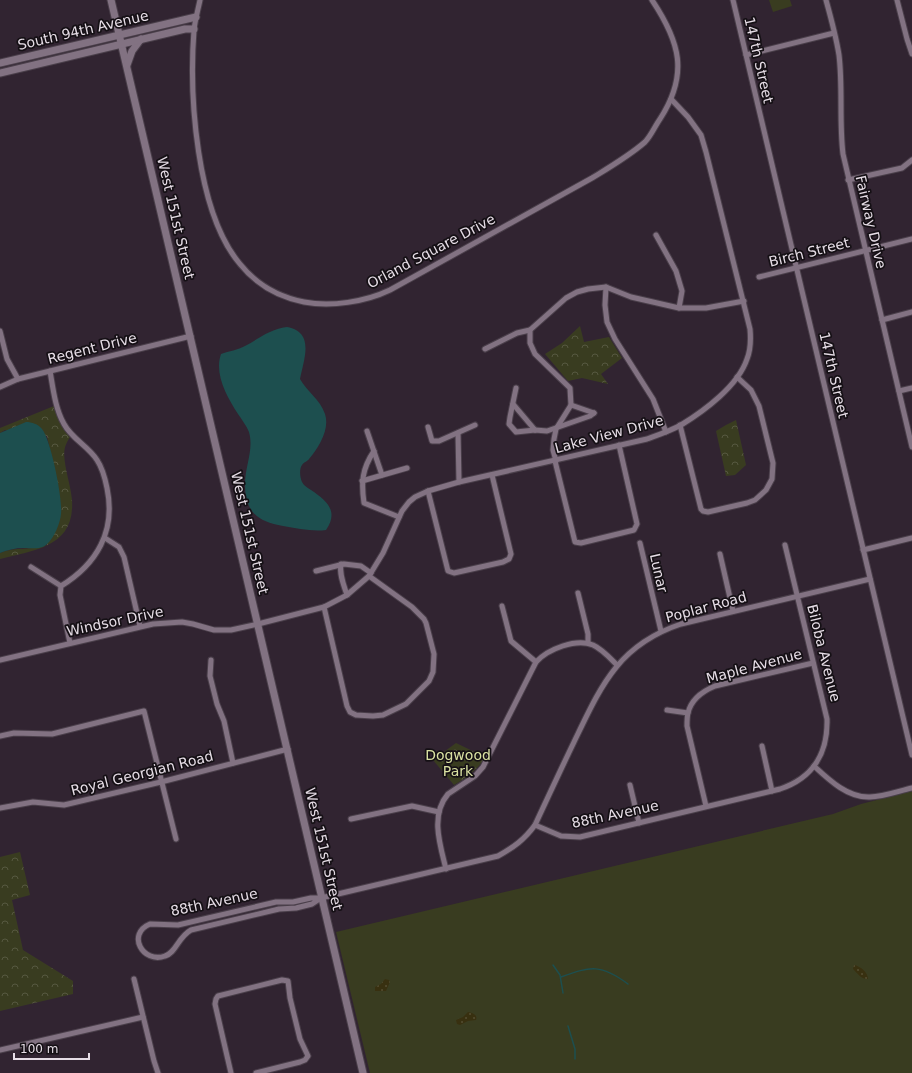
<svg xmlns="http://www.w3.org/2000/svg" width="912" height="1073" viewBox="0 0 912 1073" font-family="'DejaVu Sans',sans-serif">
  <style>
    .green { fill: #393c20 }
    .forest { fill: url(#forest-crowns) }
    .sand { fill: url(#sand-dots) }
    .water { fill: #1d4f4f }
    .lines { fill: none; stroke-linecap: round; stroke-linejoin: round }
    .stream { stroke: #1d4f4f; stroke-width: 1.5 }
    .street-casing { stroke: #4a3f4a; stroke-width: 7 }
    .secondary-casing { stroke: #4a3f4a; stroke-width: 9 }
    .street { stroke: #827282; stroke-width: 5 }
    .secondary { stroke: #827282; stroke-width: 7 }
    .labels { text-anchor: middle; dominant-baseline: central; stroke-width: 3.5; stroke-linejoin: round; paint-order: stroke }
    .street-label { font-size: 14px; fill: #e6dde6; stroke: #151015 }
    .park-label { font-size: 14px; fill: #dae1a2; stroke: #151015 }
  </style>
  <defs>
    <pattern id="forest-crowns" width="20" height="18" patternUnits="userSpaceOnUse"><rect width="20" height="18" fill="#393c20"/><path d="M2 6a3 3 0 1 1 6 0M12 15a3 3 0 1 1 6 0" fill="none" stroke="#565840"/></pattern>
    <pattern id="sand-dots" width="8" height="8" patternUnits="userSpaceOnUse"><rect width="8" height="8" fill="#383010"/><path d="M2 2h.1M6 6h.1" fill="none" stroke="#554e33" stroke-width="1.8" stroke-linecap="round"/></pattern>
  </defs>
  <rect width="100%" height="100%" fill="#312431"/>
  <g class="green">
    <path d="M769,0H790L792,6L773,12Z"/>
    <path d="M912,791V1073H370L336,932L833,814L861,804Z"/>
  </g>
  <g class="forest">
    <path d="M580,326L584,342L609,337L622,358L601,374L608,384L582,378L568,381L545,354L562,343Z"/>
    <path d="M54,406L60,420L70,437C62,449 64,456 66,469C68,479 71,490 72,500C75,547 35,550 0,559V553C15,546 31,551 47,545L53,464L47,436L5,430L0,433V428Z"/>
    <path d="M736,420L746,465L735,475L726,476L716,431L726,425Z"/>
    <path d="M456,743L485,757C478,770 467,777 454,785L433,760Z"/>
    <path d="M20,852L30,895L12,900L23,950L73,981V994L0,1011V857Z"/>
  </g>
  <g class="sand">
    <path d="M854,965C860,966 868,972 868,979C862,980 857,973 853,969Z"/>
    <path d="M385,979L389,980L390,982L386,991H375V987L381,984Z"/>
    <path d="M468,1012C473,1013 478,1015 476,1020L468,1021L460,1025L457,1024L456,1020L463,1017Z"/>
  </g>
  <g class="water">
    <path d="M287,327C315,332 304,359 300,379C307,392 320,399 325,414C330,429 319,447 309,459C308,461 304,462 302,465C299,469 300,478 302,482C304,486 308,488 311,490C327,501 339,511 326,530C312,532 297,528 283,526C257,522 245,511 245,484C245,466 254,450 249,432C246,425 242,420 238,414C227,397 214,374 221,354C229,351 238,350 245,346C260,338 270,329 287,327Z"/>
    <path d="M26,422C32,422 38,424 42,429C51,440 63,500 61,514C60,524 54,538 47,544C41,550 31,548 24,548C15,548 7,550 0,553V433Z"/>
  </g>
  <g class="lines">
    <g class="stream">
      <path d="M553,965L560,975L563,993"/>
      <path d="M561,977C591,966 601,964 628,984"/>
      <path d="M568,1026L575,1049V1059"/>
    </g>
    <g class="street-casing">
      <g id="street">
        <path d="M200,0C198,10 195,20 194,30C189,95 196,212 240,264C256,284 279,297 304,302C331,307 365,302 390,290L592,178C610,167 629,156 645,142C651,136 655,126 660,119C689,74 680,42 652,0"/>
        <path d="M733,0L912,755"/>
        <path d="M826,0C831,18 836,36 839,55C843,88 839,121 843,154L912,447"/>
        <path d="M897,0L907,39L912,54"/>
        <path d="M746,55L834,33"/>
        <path d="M848,180L902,168L912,160"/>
        <path d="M656,235L676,271L682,291L679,308"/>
        <path d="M759,277L912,239"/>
        <path d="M606,287L605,305L607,322L615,339L653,399L666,432"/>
        <path d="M882,320L912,312"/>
        <path d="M0,331L7,359L18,379"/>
        <path d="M485,349L517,333L530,330"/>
        <path d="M50,371C53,388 55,408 64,424C72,439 88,446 97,460C103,469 105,478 107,488C116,531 97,564 61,586L60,595L70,643"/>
        <path d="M0,387L18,379L191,336"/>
        <path d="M516,388L510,417L509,424L516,432L535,430L547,431L590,416L594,413"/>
        <path d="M899,391L912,388"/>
        <path d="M513,404L535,430"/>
        <path d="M571,405L594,413"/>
        <path d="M680,425L701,509L703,511L708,512L747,503L755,500L766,490L772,479L773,463L759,406L751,390L737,377"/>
        <path d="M428,427L432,441H439L475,425"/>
        <path d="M367,431L382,475"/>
        <path d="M458,433L459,482"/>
        <path d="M374,451C362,469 361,482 364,503L399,517"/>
        <path d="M555,461L575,542L581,543L634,530L637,524L619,445"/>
        <path d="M556,461L553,450L554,439L556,429L571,405L570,388L535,354L530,343V330L566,298L577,292L588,289L606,287L631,297L679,308H706L744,301"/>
        <path d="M362,481L407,468"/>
        <path d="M428,491L448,571L454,573L503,562L509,559L511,554L492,475"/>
        <path d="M105,538L119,547L124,557L140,626"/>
        <path d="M640,543L661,631"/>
        <path d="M863,550L912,538"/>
        <path d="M720,554L733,611"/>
        <path d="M341,564C339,574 344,586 347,595"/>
        <path d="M31,567L61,586"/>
        <path d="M316,571L344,564L361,566L371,573"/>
        <path d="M578,593L588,634V643"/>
        <path d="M502,606L511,641L536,662"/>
        <path d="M324,607L347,706L350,712L356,715L373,716L383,715L406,704L429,681L433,672L434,654L426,623L424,619L412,607L369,576"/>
        <path d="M0,660L153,624L182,622L193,624L214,630H231L258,624L324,607L347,595L369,576L383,553L402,511L409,502L415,497L428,491L459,482L647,439C658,435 670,431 681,425C704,411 738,386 747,359C751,349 751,340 750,329L706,152L701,135L688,117L671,99"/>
        <path d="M211,660L210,676L217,704L224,721L233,763"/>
        <path d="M667,710L688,713"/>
        <path d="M0,736L14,733L52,734L144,711L176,839"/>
        <path d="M762,746L772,791"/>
        <path d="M814,766C829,780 848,798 870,797C883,797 899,791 912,788"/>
        <path d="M630,785L639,823"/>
        <path d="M706,806L687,726C687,722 687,717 688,713C691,700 703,691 715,686L813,663"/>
        <path d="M0,808L33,802L64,805L161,782L288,749"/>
        <path d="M351,819L412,806L439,812"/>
        <path d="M535,825L561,836L580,837L780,789C813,778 828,753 827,719L785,545"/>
        <path d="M446,869C440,845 430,815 448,794L475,776L483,767L536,662C548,649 576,638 593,645C602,649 610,658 617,665"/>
        <path d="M321,898L312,904L296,908L279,909L191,930C178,937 176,953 165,956C143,964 126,934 150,924L178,925L276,902H293L311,898H321L498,856C514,847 524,840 535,825C548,797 561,769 574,742C601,686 618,645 681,624L870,579"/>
        <path d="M134,979L154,1061L158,1073"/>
        <path d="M0,1050L143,1017"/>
        <path d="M231,1073L215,1004L216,999L218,996L282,980L288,981L290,998L300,1039L308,1056L305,1060L300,1062L256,1073"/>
      </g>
    </g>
    <g class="secondary-casing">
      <g id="secondary">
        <path d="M111,0L363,1073"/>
        <path d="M0,63L196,17"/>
        <path d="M127,65L132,51L141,39"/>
        <path d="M0,73L185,29H194"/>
      </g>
    </g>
    <use href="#street" class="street"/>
    <use href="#secondary" class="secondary"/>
  </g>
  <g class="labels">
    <g class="street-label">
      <text transform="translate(83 30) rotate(-13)">South 94th Avenue</text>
      <text transform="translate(759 60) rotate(77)">147th Street</text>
      <text transform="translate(176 218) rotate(77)">West 151st Street</text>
      <text transform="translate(871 222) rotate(77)">Fairway Drive</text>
      <text transform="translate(431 251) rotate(-28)">Orland Square Drive</text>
      <text transform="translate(809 252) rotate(-14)">Birch Street</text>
      <text transform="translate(92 348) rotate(-14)">Regent Drive</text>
      <text transform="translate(834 375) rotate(77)">147th Street</text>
      <text transform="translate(609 434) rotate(-15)">Lake View Drive</text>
      <text transform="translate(250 533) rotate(77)">West 151st Street</text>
      <text transform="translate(659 573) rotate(77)">Lunar</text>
      <text transform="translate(706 607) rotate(-15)">Poplar Road</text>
      <text transform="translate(115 621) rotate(-12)">Windsor Drive</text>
      <text transform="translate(824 653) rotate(76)">Biloba Avenue</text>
      <text transform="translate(754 666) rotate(-15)">Maple Avenue</text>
      <text transform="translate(142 773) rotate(-14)">Royal Georgian Road</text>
      <text transform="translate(615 814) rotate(-12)">88th Avenue</text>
      <text transform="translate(324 849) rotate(77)">West 151st Street</text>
      <text transform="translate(214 902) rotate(-12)">88th Avenue</text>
    </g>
    <g class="park-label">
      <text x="458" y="755">Dogwood<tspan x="458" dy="16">Park</tspan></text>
    </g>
  </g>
  <path d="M14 1053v6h75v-6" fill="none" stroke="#e6dde6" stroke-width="2"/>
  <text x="20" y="1053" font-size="12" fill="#e6dde6" stroke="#151015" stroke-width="3" paint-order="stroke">100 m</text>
</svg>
